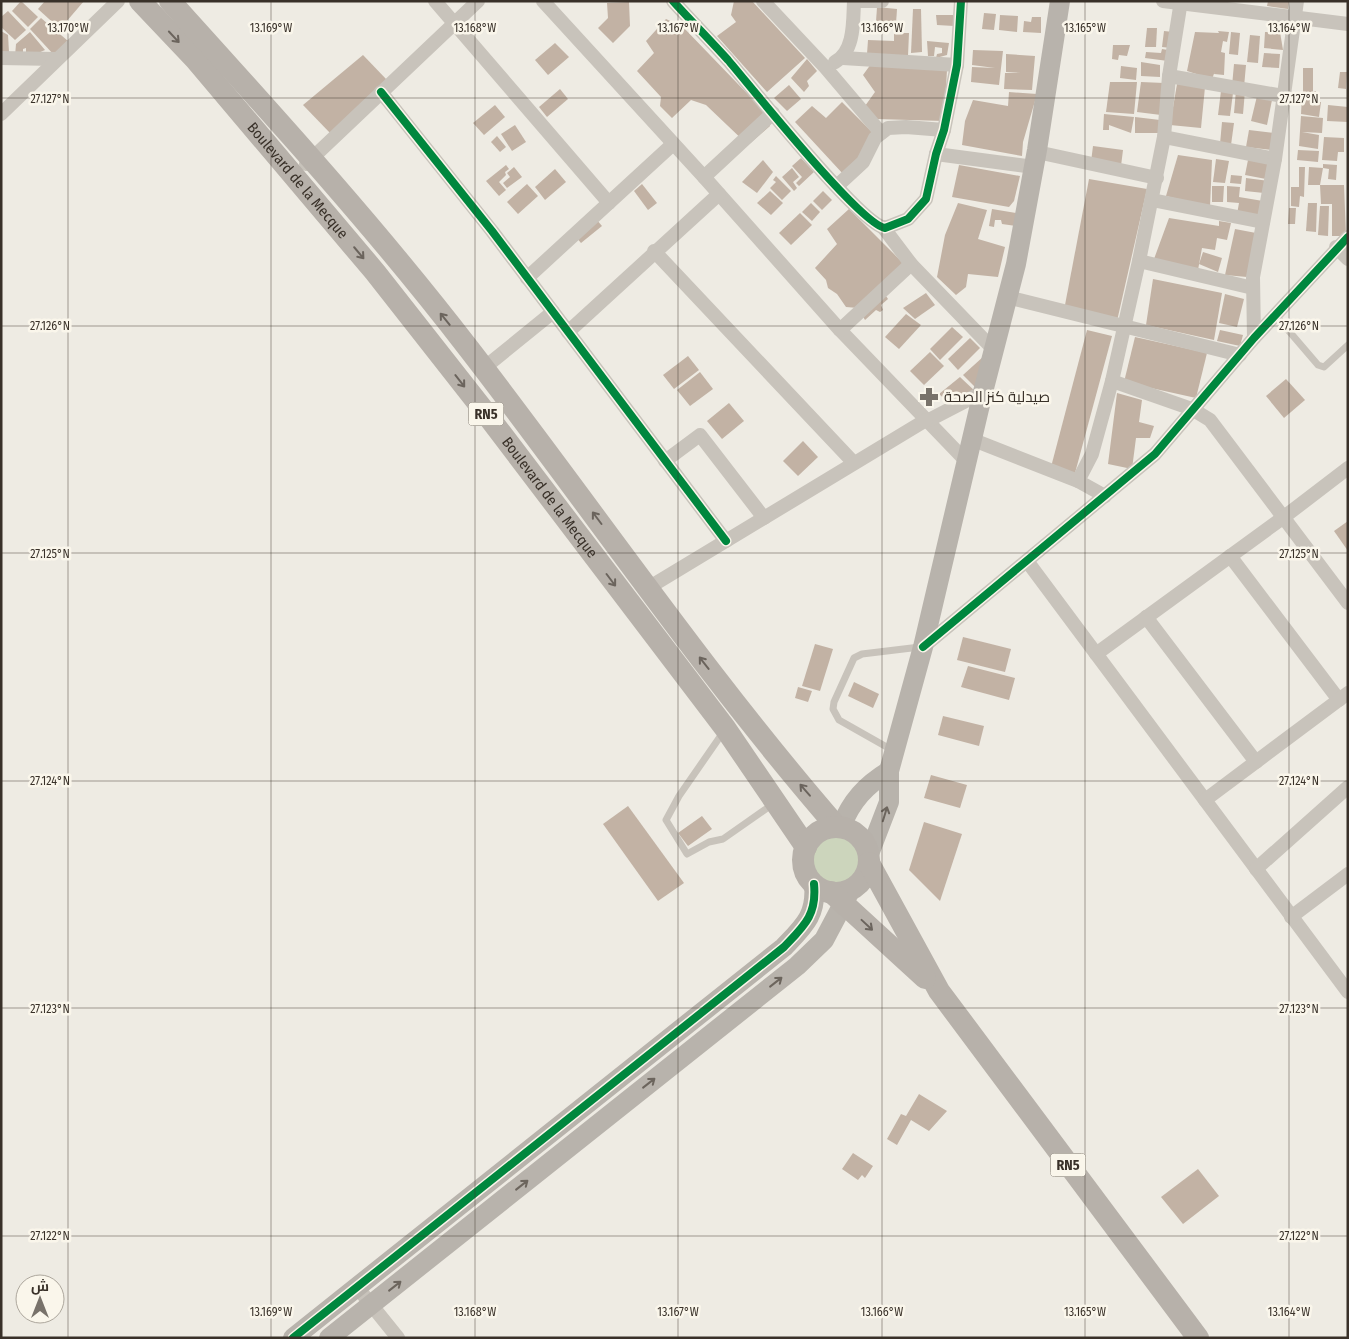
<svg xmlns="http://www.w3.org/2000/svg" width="1349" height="1339" viewBox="0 0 1349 1339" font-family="'Fira Sans Condensed',Cairo,sans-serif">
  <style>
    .green { fill: #ccd5bc }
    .building { fill: #c2b2a4 }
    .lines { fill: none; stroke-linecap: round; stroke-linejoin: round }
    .lane { stroke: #c8c3bb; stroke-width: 7 }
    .street { stroke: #c8c3bb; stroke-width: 14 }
    .secondary { stroke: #b8b3ac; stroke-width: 20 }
    .primary { stroke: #b7b1aa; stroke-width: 22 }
    .cycleway-casing { stroke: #faf6eb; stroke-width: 11 }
    .cycleway { stroke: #00873e; stroke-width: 8 }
    .oneway { stroke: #6b645d }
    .oneway2 { stroke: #6c655d }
    .ticks { fill: none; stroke: #393129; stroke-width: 1; stroke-opacity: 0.45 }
    .labels { text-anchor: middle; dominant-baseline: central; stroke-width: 5; stroke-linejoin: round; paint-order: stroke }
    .shield { fill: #faf6eb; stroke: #736c63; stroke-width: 1 }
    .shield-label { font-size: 14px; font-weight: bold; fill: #393129 }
    .street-label { font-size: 15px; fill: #393129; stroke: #faf6eb }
    .poi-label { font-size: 15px; fill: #393129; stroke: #faf6eb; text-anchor: start }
    .ticks-label { font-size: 12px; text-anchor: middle; fill: #393129; stroke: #faf6eb; stroke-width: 5; stroke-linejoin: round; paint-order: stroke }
  </style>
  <rect width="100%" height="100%" fill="#eeebe3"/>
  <circle class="green" cx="836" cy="861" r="28"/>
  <g class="building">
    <path d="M21,1L38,17L28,27L12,11Z"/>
    <path d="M45,1H84L60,29L38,9Z"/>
    <path d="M734,1H752L805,58L767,92L717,36L736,22L731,15Z"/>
    <path d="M1268,1H1289L1288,9L1267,6Z"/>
    <path d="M629,2L630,26L613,43L598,28L608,18L607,3Z"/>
    <path d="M877,7L897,9L896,24L876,22Z"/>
    <path d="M913,9H921L922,52L911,53Z"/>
    <path d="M8,11L26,30L15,40L1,27V17Z"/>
    <path d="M984,13L996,14L994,30L982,29Z"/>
    <path d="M936,15H953L954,26L937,25Z"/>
    <path d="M1000,15L1018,16L1017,32L999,30Z"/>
    <path d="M1032,17H1041V33L1023,32L1024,21L1031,22Z"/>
    <path d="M41,18L68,41L54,55L30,29Z"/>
    <path d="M666,19L683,27L764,111L770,126L748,145L706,105L691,100L672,118L660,106L661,97L637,71L654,53L646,41Z"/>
    <path d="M1147,28H1157L1156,47H1145Z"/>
    <path d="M1,31L8,35L9,52H1Z"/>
    <path d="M1164,31L1173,32L1171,48L1162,47Z"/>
    <path d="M1218,31L1229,32L1227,42L1223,41L1221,52L1225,53L1224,75L1214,74L1215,71L1212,79L1187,71L1195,32L1219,33Z"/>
    <path d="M30,32L45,50L29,57L26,56V48L23,49V55L15,56L16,44Z"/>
    <path d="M1231,32L1240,33L1238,55L1229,54Z"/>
    <path d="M1265,32H1280L1283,50L1264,48Z"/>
    <path d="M894,33H909L908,56L867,54L868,40L894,41Z"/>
    <path d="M1250,35L1260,36L1258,63L1247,62Z"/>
    <path d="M927,41L949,43L947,55L936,58L937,54L942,53V48L935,47L934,56H928Z"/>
    <path d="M555,43L569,57L548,75L535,60Z"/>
    <path d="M1113,45H1130L1127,56L1119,55L1118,60L1112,59Z"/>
    <path d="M1162,49L1168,50V61L1145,58L1146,52L1161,53Z"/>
    <path d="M973,50L1003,51L999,85L971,82L972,67L995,68L972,65Z"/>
    <path d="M1264,53L1280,54L1279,68L1262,67Z"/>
    <path d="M1006,54L1035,56L1032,90L1004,89L1005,73H1021L1006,72Z"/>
    <path d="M363,55L387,80L331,134L303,105Z"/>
    <path d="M807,59L817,71L807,81L809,86L804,92L791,78Z"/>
    <path d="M1141,62L1160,65V77L1141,76Z"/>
    <path d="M871,64L947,70L944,121L876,119L865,106L875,92L863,75Z"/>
    <path d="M1234,64L1246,65L1244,87L1232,86Z"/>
    <path d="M1121,66L1137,68L1136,80L1120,78Z"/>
    <rect x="1303" y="68" width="10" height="24"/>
    <path d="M1340,72H1347L1346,89L1338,88Z"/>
    <path d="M1110,82H1137L1134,114L1106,112Z"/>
    <path d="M1141,82L1164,83L1161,115L1137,112Z"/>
    <path d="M1177,84L1205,87L1201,128L1170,125Z"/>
    <path d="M789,85L801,99L787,111L774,98Z"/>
    <path d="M560,89L568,99L547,117L539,107Z"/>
    <path d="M1236,90L1245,91L1243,114L1234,113Z"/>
    <path d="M1221,91L1233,93L1230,116L1218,115Z"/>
    <path d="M1316,91V102H1321L1319,117L1301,114L1302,95H1312L1313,92Z"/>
    <path d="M1009,92L1037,94L1023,142L1022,156L962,145L965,121L973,100L1008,106Z"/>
    <path d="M1257,96L1272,100L1267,125L1251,121Z"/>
    <path d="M842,102L874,134L862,158L844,175L795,122L812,106L826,118Z"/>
    <path d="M495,105L505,117L484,135L473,123Z"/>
    <path d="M1328,105L1348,107V122L1327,121Z"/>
    <path d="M1104,114L1134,117L1131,133L1109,125V130H1103Z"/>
    <path d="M1301,116L1323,118L1322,133L1302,132L1319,135L1318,149L1299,146Z"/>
    <path d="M1135,117L1160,120V133H1135Z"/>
    <path d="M1222,122L1234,123L1231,145L1220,144Z"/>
    <path d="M515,125L526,142L512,151L501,134Z"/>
    <path d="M1249,130L1275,133L1272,150L1246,147Z"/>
    <path d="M497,136L506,147L500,152L491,142Z"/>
    <path d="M1324,137L1344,138V152H1338L1337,161L1322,160Z"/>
    <path d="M1093,146L1123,150L1121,166L1091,162Z"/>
    <path d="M1298,150L1319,151L1318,162L1297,160Z"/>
    <path d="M1178,155L1212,160L1210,207L1166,196Z"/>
    <path d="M801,158L814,172L799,186L796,183L802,177L792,166Z"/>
    <path d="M1216,159L1229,161L1225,183L1213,182Z"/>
    <path d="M763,160L773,172L757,193L742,182Z"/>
    <path d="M1248,160L1269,164L1266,179L1245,175Z"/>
    <path d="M1323,164L1337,165L1336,180L1328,179L1329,169L1323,168Z"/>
    <path d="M506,165L509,169L505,172L506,175L499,182L506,190L499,196L486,181Z"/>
    <path d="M959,165L1020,176L1014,201L1009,207L952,197Z"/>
    <path d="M514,167L522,177L507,188L503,183L510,177L507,173Z"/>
    <path d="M1299,167H1305L1304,197L1300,196L1299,207L1291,206V187H1299Z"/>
    <path d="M1309,167L1323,168L1320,185H1344L1346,236H1332V204H1321L1320,185H1308Z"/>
    <path d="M792,168L799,177L793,182L797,188L794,191L782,177Z"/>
    <path d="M555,169L566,182L545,200L535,187Z"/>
    <path d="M1231,175L1242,176L1241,184L1230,183Z"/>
    <path d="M776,176L791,191L782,200L770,188L776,182L773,180Z"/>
    <path d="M1246,178L1269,181L1264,193L1245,191Z"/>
    <path d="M1089,179L1147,189L1117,321L1065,305Z"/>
    <path d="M527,184L538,196L518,214L507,202Z"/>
    <path d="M642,184L657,203L648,210L634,191Z"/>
    <path d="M1212,186H1224L1223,202H1212Z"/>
    <path d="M1227,186L1240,187L1239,197L1263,201L1261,218L1237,214L1239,203L1227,202Z"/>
    <path d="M770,191L783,203L771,215L757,203Z"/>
    <path d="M823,191L832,200L822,210L813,201Z"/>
    <path d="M811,203L820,212L812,221L802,212Z"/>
    <path d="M958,203L987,210L978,239L1005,247L998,277L968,274L966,287L956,295L937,277L945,235Z"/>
    <path d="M1308,203H1317L1316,232L1306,231Z"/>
    <path d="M1320,206H1329L1328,236L1318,235Z"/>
    <path d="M1289,208H1296L1295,224H1288Z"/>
    <path d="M849,209L906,266L882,290L888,299L881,305L883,310L880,312L876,310L865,320L858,308L846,307L837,294L828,288L826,280L815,268L837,244L827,229Z"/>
    <path d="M992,209L1016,213V226L1002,224L1001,220H995L994,227L989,226Z"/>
    <path d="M800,213L812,225L791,245L779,233Z"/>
    <path d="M1169,218L1219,226V221L1231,223L1227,240L1217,238L1215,250L1202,248L1198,270L1154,259Z"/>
    <path d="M596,219L602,226L581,243L575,236Z"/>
    <path d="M1235,229L1256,233L1247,277L1225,275Z"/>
    <path d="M1203,252L1222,258L1218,272L1199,264Z"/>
    <path d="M1153,279L1222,293L1214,340L1146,325Z"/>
    <path d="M926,293L935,305L915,319L903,308Z"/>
    <path d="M1225,294L1244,299L1237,327L1219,323Z"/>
    <path d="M906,314L921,325L899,349L885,337Z"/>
    <path d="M952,327L963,337L940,360L930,349Z"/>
    <path d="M1087,330L1112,336L1075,473L1051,467Z"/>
    <path d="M1220,330L1243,335L1240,346L1217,341Z"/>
    <path d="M1135,337L1207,353L1196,398L1124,382Z"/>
    <path d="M970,338L980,348L958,370L948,359Z"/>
    <path d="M930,352L944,366L924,385L910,371Z"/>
    <path d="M688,356L699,370L674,389L663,375Z"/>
    <path d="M984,356L978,390L963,375Z"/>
    <path d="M700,372L713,389L690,406L677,390Z"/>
    <path d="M960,377L977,393L949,403L939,394Z"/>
    <path d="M1286,379L1305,400L1284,418L1266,396Z"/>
    <path d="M1117,393L1142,400L1139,422L1154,426L1150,438H1136L1132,469L1108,464Z"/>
    <path d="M729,403L744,421L722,439L707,421Z"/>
    <path d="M803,441L818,457L798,476L783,461Z"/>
    <path d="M1348,521V551L1334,531Z"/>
    <path d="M963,637L1011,649L1005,672L957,660Z"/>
    <path d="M815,644L833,649L820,691L802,686Z"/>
    <path d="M968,666L1015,678L1009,700L961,687Z"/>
    <path d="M854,682L879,694L873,708L848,696Z"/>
    <path d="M798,687L812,691L808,702L795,698Z"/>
    <path d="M943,716L984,726L979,746L938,735Z"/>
    <path d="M931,775L967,785L960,808L924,798Z"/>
    <path d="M628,806L684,883L658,901L603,824Z"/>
    <path d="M702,816L712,829L688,846L678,833Z"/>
    <path d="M924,822L962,834L940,901L909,870Z"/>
    <path d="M919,1094L947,1111L929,1131L911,1120L897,1145L887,1139L901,1114L906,1116Z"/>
    <path d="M853,1153L873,1166L865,1178L862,1175L858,1180L842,1169Z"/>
    <path d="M1198,1169L1219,1196L1183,1224L1161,1197Z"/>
  </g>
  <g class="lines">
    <g class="lane">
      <path d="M1276,316L1318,365L1324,367L1348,345"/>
      <path d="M724,731L679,796L666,820L687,854L709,842L723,839L773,804"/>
      <path d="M892,750L839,720L833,709L834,702L854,658L862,654L920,647"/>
    </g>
    <g class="street">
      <path d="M435,1L609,203"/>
      <path d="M543,1L704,177"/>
      <path d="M673,1C691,21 710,40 728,60C752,88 859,223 885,228L908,219L926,199L936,154L944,130L957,65L961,1"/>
      <path d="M763,1L825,67L881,133"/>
      <path d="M854,1H882"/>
      <path d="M1163,1L1348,24"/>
      <path d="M1,58L56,59"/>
      <path d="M843,58L957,65"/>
      <path d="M835,62C855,51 853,21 854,1"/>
      <path d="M1169,76L1283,96"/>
      <path d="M381,92L492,231L726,541"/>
      <path d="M773,113L704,177L840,330L966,461"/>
      <path d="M1,114L118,1"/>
      <path d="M1164,137L1275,159"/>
      <path d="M1037,152L1157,178"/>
      <path d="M936,154L1034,167"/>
      <path d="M306,164L478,1"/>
      <path d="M837,186L863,162L875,138L888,128L906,127L944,130"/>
      <path d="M1152,200L1263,222"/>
      <path d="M883,227L911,264L995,351"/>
      <path d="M1336,247L1348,259"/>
      <path d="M654,251L854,463"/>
      <path d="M1139,261L1253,288"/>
      <path d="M527,278L673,144"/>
      <path d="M1007,297L1240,355"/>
      <path d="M840,330L911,264"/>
      <path d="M568,332L719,194"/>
      <path d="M1254,338L1253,277L1275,159L1297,1"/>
      <path d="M484,368L553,312"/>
      <path d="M1112,381L1192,409L1210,420L1348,603"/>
      <path d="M929,420L983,392"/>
      <path d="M971,439L1078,481"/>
      <path d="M665,461L700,435L764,518"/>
      <path d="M1105,496L1078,481L1092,454L1112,381L1139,261L1164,137L1169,76L1181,1"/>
      <path d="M1230,556L1339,700"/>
      <path d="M1027,561L1348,992"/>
      <path d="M648,588L926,420"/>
      <path d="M1146,617L1256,762"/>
      <path d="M923,647L1155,454L1254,338L1348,237"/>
      <path d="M1096,654L1284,517L1348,468"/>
      <path d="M1205,800L1348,693"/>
      <path d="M1256,869L1348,787"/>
      <path d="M1291,917L1348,874"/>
      <path d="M357,1287L398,1338"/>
    </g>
    <g class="secondary">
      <path d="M841,827C851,801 866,785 889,771"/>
      <path d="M869,854L889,802V771L923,647L983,392L1016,264L1037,150L1060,1"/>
      <path d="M293,1338L784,947C804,926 817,915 814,884"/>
      <path d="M329,1338L797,966L824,940L851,889"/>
    </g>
    <g class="primary">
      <path id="s1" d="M140,1L195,59L375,272L481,407L725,728L806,847"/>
      <path d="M170,1C273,115 376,228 469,349C592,508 705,675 837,827"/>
      <circle cx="836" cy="860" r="33"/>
      <path d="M869,863L939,991L1198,1338"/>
      <path d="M831,892L925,978"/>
    </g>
    <g class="cycleway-casing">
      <g id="cycleway">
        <path d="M673,1C691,21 710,40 728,60C752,88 859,223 885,228L908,219L926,199L936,154L944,130L957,65L961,1"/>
        <path d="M381,92L492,231L726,541"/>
        <path d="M923,647L1155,454L1254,338L1348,237"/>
        <path d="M293,1338L784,947C804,926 817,915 814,884"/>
      </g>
    </g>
    <use href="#cycleway" class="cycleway"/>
  </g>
  <defs><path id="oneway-shaft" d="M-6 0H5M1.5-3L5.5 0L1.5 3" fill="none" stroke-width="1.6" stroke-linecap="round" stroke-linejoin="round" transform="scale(1.25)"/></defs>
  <g class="oneway">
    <use href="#oneway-shaft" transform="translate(174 37) rotate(47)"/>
    <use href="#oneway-shaft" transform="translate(359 253) rotate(50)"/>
    <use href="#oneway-shaft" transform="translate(445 319) rotate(-129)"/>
    <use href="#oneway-shaft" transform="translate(460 381) rotate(52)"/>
    <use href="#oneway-shaft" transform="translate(597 518) rotate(-127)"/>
    <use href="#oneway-shaft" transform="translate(611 580) rotate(53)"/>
    <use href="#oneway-shaft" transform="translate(704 663) rotate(-128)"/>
    <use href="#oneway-shaft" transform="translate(805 790) rotate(-131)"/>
    <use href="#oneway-shaft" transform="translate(867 925) rotate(43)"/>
  </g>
  <g class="oneway2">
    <use href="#oneway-shaft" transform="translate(885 814) rotate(-73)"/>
    <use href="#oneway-shaft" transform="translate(776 982) rotate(-38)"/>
    <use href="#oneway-shaft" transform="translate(649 1083) rotate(-38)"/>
    <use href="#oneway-shaft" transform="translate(522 1185) rotate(-38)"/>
    <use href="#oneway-shaft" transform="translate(395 1286) rotate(-38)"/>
  </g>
  <path class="ticks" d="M68,1V1338M271,1V1338M475,1V1338M678,1V1338M882,1V1338M1085,1V1338M1289,1V1338M1,98H1348M1,326H1348M1,553H1348M1,781H1348M1,1008H1348M1,1236H1348"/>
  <defs>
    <g id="pharmacy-bare" transform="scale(1.5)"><path d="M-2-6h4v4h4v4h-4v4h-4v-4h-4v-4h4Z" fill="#78726a" stroke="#faf6eb" stroke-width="2.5" paint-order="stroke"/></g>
  </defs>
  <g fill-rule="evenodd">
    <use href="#pharmacy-bare" x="929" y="397"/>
  </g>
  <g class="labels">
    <g class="shield">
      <rect x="468.5" y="402.5" width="35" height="23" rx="4"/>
      <rect x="1050.5" y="1153.5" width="35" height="23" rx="4"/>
    </g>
    <g class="shield-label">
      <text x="486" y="414">RN5</text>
      <text x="1068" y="1165">RN5</text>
    </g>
    <g class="street-label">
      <text stroke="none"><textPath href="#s1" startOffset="239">Boulevard de la Mecque</textPath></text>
      <text stroke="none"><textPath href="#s1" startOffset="644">Boulevard de la Mecque</textPath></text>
    </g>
    <g class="poi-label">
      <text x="944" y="397">صيدلية كنز الصحة</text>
    </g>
  </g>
  <g class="ticks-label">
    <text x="68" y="32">13.170°W</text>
    <text x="271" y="32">13.169°W</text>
    <text x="475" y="32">13.168°W</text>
    <text x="678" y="32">13.167°W</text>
    <text x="882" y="32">13.166°W</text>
    <text x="1085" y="32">13.165°W</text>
    <text x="1289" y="32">13.164°W</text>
    <text x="50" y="103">27.127°N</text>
    <text x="1299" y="103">27.127°N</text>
    <text x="50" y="330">27.126°N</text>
    <text x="1299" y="330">27.126°N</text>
    <text x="50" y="558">27.125°N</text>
    <text x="1299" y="558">27.125°N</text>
    <text x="50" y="785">27.124°N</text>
    <text x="1299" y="785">27.124°N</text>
    <text x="50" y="1013">27.123°N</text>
    <text x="1299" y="1013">27.123°N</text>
    <text x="50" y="1240">27.122°N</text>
    <text x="1299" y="1240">27.122°N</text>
    <text x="271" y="1316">13.169°W</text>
    <text x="475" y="1316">13.168°W</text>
    <text x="678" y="1316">13.167°W</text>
    <text x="882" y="1316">13.166°W</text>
    <text x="1085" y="1316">13.165°W</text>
    <text x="1289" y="1316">13.164°W</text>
  </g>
  <rect width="1349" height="1339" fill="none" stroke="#393129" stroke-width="5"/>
  <g transform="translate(40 1299)"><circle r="24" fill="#faf6eb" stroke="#ada79d"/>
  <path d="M0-4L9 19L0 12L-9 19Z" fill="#78726a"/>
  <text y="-8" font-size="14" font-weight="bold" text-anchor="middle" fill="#393129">ش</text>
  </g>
</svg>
